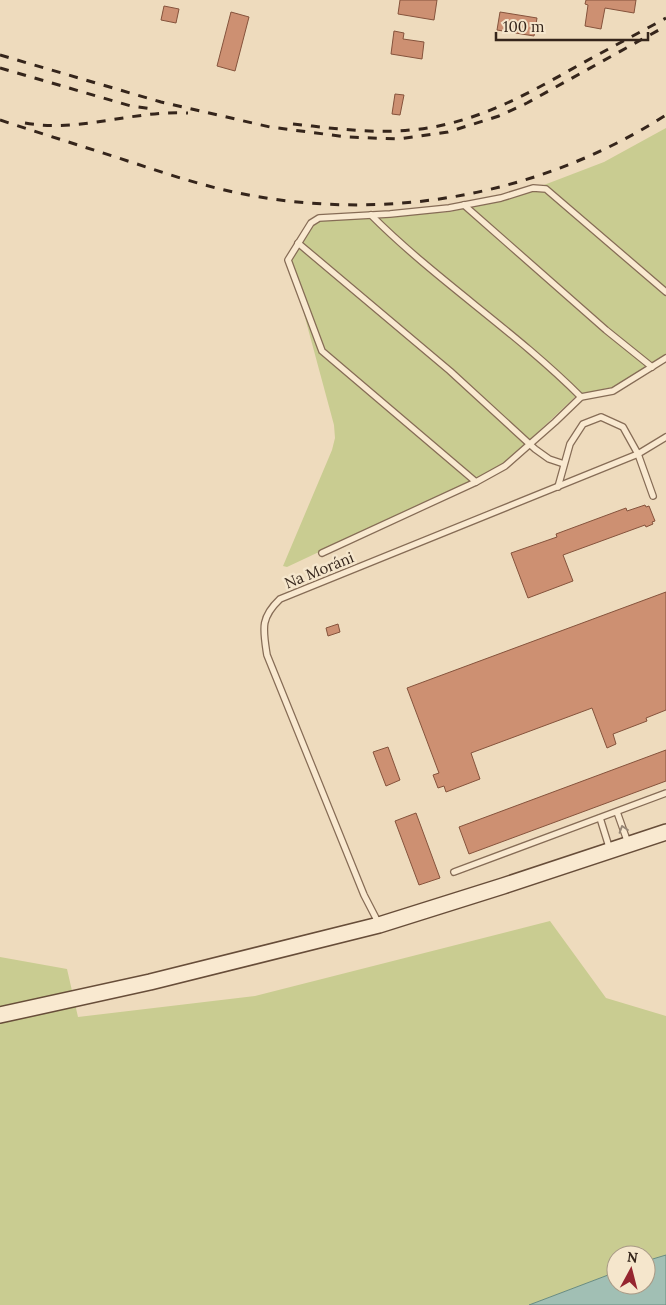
<svg xmlns="http://www.w3.org/2000/svg" width="666" height="1305" viewBox="0 0 666 1305" font-family="Lora,serif">
  <style>
    .green { fill: #c9cc91 }
    .water { fill: #a1bfb4; stroke: #688c80 }
    .building { fill: #cd9072; stroke: #85533c }
    .lines { fill: none; stroke-linecap: round; stroke-linejoin: round }
    .lane-casing { stroke: #866c56; stroke-width: 8 }
    .secondary-casing { stroke: #674d39; stroke-width: 18 }
    .lane { stroke: #f9e9d0; stroke-width: 5.5 }
    .secondary { stroke: #f9e9d0; stroke-width: 15 }
    .rail { stroke: #35251b; stroke-width: 3; stroke-dasharray: 9 9; stroke-linecap: butt }
    .oneway { stroke: #978776 }
    .labels { text-anchor: middle; dominant-baseline: central; stroke-width: 5; stroke-linejoin: round; paint-order: stroke }
    .street-label { font-size: 15px; fill: #35251b; stroke: #f5e6cc }
  </style>
  <rect width="100%" height="100%" fill="#eedbbd"/>
  <g class="green">
    <path d="M666,128V354L613,387L577,395L502,466L287,567L283,566L332,450L335,438L334,425L290,262L301,234L320,220L450,212L523,193L604,162Z"/>
    <path d="M550,921L606,998L666,1016V1255L646,1261V1255H616V1272L529,1305H0V957L67,969L78,1017L255,996Z"/>
  </g>
  <path class="water" d="M666,1255V1305H529L616,1272V1285H646V1261Z"/>
  <g class="building">
    <path d="M400,0H437L434,20L398,14Z"/>
    <path d="M586,0H636L634,13L605,8L601,29L585,26L588,5L585,4Z"/>
    <path d="M164,6L179,9L176,23L161,20Z"/>
    <path d="M231,12L249,17L235,71L217,66Z"/>
    <path d="M500,12L537,18L534,36L497,30Z"/>
    <path d="M394,31L404,33L403,39L424,42L422,59L391,54Z"/>
    <path d="M395,94L404,95L400,115L392,114Z"/>
    <path d="M645,505L646,507L649,506L655,521L652,522L653,524L646,527L645,525L563,555L573,581L528,598L511,553L557,537L556,534L626,508L627,511Z"/>
    <path d="M666,592V710L646,718L647,721L613,734L616,744L607,748L592,708L471,753L480,779L446,792L444,786L438,788L433,775L439,773L407,688Z"/>
    <path d="M338,624L340,632L328,636L326,628Z"/>
    <path d="M388,747L400,780L386,786L373,752Z"/>
    <path d="M666,750V781L469,854L459,827Z"/>
    <path d="M416,813L440,878L419,885L395,821Z"/>
  </g>
  <g class="lines">
    <g class="lane-casing">
      <g id="lane">
        <path d="M464,205L606,330L652,367"/>
        <path d="M371,215C436,280 515,331 581,397"/>
        <path d="M298,243L450,371L535,449L549,459L564,464"/>
        <path d="M476,482L322,351L288,260L311,223L319,218L390,214L449,208L501,198L533,188L546,189L666,292"/>
        <path d="M558,487L570,444L583,424L601,417L623,427L638,454L653,496"/>
        <path d="M322,553L476,482L505,466L555,422L581,397L613,391L666,358"/>
        <path d="M617,812L628,843"/>
        <path d="M600,818L610,850"/>
        <path d="M454,872L666,793"/>
        <path d="M379,924L364,895L267,655C263,629 260,618 280,599L638,454L666,437"/>
      </g>
    </g>
    <g class="secondary-casing">
      <path id="secondary" d="M0,1015L150,982L379,925L503,886L666,832"/>
    </g>
    <use href="#lane" class="lane"/>
    <use href="#secondary" class="secondary"/>
    <g class="rail">
      <path d="M0,55L161,102L270,127L347,137L399,139L448,132L499,116L527,103L666,26"/>
      <path d="M0,68L131,106L154,109"/>
      <path d="M0,120C46,135 91,149 137,164C170,175 204,186 238,193C386,223 539,196 666,115"/>
      <path d="M25,123C79,133 133,110 188,113"/>
      <path d="M293,124C332,128 371,134 410,130C473,125 526,95 579,65C608,49 637,34 666,18"/>
    </g>
  </g>
  <defs><path id="oneway-chevron" d="M-2-3.5L2.5 0L-2 3.5" fill="none" stroke-width="1.6" stroke-linecap="round" stroke-linejoin="round" transform="scale(1.25)"/></defs>
  <use class="oneway" href="#oneway-chevron" transform="translate(623 829) rotate(-108)"/>
  <g class="labels">
    <g class="street-label">
      <text transform="translate(319 570) rotate(-22)">Na Moráni</text>
    </g>
  </g>
  <g transform="translate(631 1270) rotate(7)"><circle r="24" fill="#f5e6cc" stroke="#a89985"/>
  <path d="M0-4L9 19L0 12L-9 19Z" fill="#95252f"/>
  <text y="-8" font-size="14" font-weight="bold" text-anchor="middle" fill="#35251b">N</text>
  </g>
  <path d="M496 32v8h152v-8" fill="none" stroke="#35251b" stroke-width="2.5"/>
  <text x="503" y="32" font-size="15" fill="#35251b" stroke="#f5e6cc" stroke-width="4" paint-order="stroke">100 m</text>
</svg>
